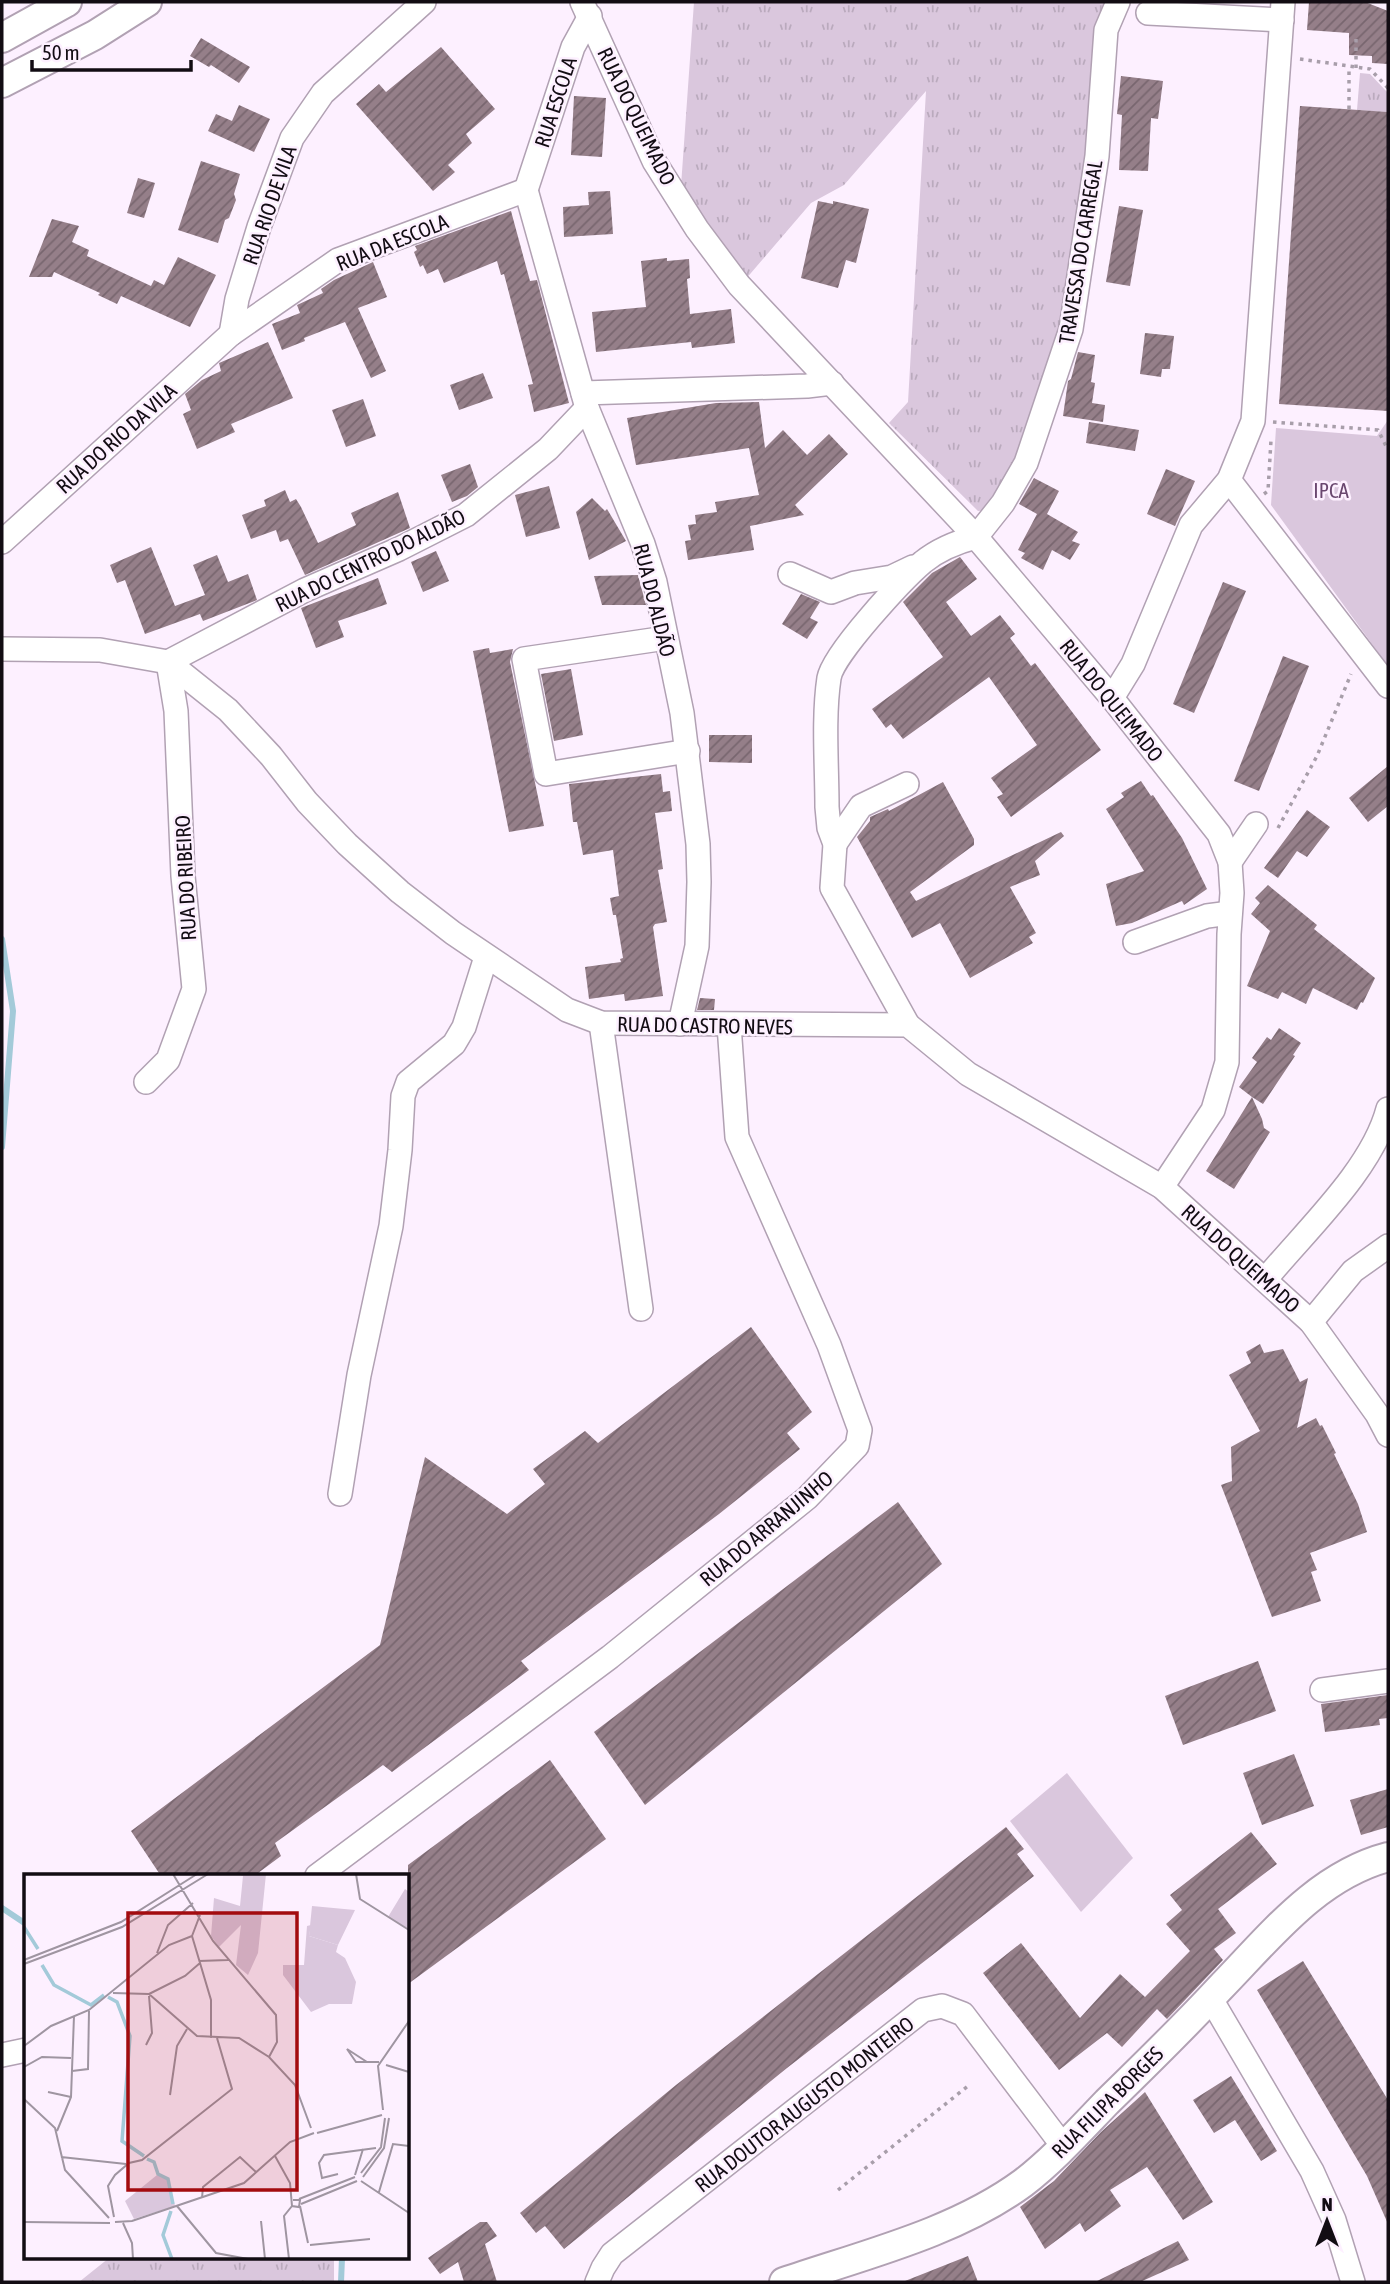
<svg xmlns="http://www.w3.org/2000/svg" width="1390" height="2284" viewBox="0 0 1390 2284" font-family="'Asap Condensed',sans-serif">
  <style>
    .grass { fill: url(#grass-tufts) }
    .park { fill: #dac7dd }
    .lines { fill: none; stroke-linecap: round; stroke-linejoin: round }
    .stream { stroke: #a3cad9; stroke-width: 6 }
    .building { fill: url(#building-hatch) }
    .minor-casing { stroke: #b1a1b3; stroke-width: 26 }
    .major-casing { stroke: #b1a1b3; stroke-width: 32 }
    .path { stroke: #a89eaa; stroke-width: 3.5; stroke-dasharray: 3.5 5; stroke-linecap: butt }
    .minor { stroke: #fff; stroke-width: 23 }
    .major { stroke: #fff; stroke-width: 28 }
    .labels { text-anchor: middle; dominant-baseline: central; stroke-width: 5; stroke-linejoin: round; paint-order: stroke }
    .street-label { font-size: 21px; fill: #120c13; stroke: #fdf0ff }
    .park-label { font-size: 21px; fill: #6a476f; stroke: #fdf0ff }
    .inset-river { fill: none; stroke: #a3cad9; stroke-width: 3.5 }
    .inset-road { fill: none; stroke: #9f95a1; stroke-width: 2 }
    .view { fill: #a30b0f; fill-opacity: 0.15; stroke: #a30b0f; stroke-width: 3.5 }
    .inset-edge { fill: none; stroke: #120c13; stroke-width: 3.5 }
  </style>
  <defs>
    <pattern id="grass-tufts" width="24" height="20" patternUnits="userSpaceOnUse" patternTransform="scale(1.75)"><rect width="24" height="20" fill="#dac7dd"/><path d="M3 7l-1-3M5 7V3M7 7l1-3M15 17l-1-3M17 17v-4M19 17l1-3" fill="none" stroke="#baaabd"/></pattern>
    <pattern id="building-hatch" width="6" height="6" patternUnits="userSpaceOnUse" patternTransform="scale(1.75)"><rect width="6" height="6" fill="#957f89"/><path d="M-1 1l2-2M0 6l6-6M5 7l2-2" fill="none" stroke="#78666f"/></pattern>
  </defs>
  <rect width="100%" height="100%" fill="#fdf0ff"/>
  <g class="grass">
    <path d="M694,2H1104L1090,159L1067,323L1023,453L989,510L978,511L889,423L908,402L926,91L844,185L811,203L745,280L681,186Z"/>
    <path d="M1360,73L1370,74L1388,93V112L1357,110Z"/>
    <path d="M109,2258H334V2282H79Z"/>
  </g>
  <g class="park">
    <path d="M1388,420V666L1271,505L1276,428L1377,436Z"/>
    <path d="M1067,1773L1133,1858L1081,1912L1010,1821Z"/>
  </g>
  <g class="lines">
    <g class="stream">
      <path d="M2,939L13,1011L2,1147"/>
      <path d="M2,1908L26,1924"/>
      <path d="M341,2282L342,2258"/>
    </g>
  </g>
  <g class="building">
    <path d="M1309,2H1365L1388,11V64L1372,63V56L1349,55V33L1307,30Z"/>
    <path d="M201,38L250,67L239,83L211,65L209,67L190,56Z"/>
    <path d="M441,47L495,109L466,134L472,143L448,165L455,172L433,191L356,104L379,84L386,92Z"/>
    <path d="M1121,76L1163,81L1158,119L1151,118L1148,171L1119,170L1122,115L1117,114Z"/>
    <path d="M574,96L606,98L602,157L571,155Z"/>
    <path d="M239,105L270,119L254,152L208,131L216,114L232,121Z"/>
    <path d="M1300,106L1388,112V411L1279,404Z"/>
    <path d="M201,161L240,174L234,194L236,200L229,218L225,220L218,243L178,230Z"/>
    <path d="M138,178L155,183L144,218L127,213Z"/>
    <path d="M610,191L613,234L564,237L563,207L589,205L588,192Z"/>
    <path d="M818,201L833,204V201L869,209L856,263L846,260L838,288L801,278Z"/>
    <path d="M1119,206L1143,210L1130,286L1106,282Z"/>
    <path d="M511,211L530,281L537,280L569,403L534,412L528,385L533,384L504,274L501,275L497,261L444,283L438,269L427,274L423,265L420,267L414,252L417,250L415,246Z"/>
    <path d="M52,219L79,226L72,242L89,250L87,256L151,286L154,280L164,285L178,257L216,275L190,327L121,296L117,304L98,295L100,293L54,272L52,277H29Z"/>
    <path d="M667,258V261L689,259L690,278L687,279L690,314L731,309L735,343L692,348L691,342L596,352L592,312L646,307L641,261Z"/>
    <path d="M373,262L387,297L358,308L386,371L371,378L345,322L304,338L305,341L282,350L272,324L300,313L297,305L323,293L321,289L334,280Z"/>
    <path d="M1145,333L1174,336L1170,369H1162L1161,377L1140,374Z"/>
    <path d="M268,342L293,398L231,424L235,432L197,449L183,414L191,410L185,394L202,380L221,371L219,363Z"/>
    <path d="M1078,352L1095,355L1091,382L1095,383L1092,403L1105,405L1103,422L1063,416L1068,381L1071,379Z"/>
    <path d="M483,373L493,398L459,410L450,385Z"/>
    <path d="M363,399L376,436L346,447L332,410Z"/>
    <path d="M759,402L765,448L783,430L807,455L829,434L848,454L795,505L804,515L750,526L754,550L688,560L685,541L691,540L688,525L696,524L695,515L717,512L715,502L759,495L749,448L636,465L627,418L716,403Z"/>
    <path d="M1089,422L1139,430L1135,451L1086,443Z"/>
    <path d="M470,464L478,487L467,496L452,502L441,475Z"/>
    <path d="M1166,469L1195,481L1175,526L1147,514Z"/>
    <path d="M1034,478L1059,491L1047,514L1078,532L1072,541L1080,544L1070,560L1052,550L1043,570L1021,558L1025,553L1018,550L1037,514L1019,504Z"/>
    <path d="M549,486L560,528L526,537L515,495Z"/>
    <path d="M285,490L290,502L296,499L301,507L318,543L356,525L351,513L398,492L410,528L305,575L288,539L280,542L276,530L251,539L242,515L266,506L264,500Z"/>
    <path d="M592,498L605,511L607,509L626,541L589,560L576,512Z"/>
    <path d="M151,547L175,606L205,595L193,565L217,555L228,582L248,574L257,600L203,621L200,614L145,634L125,580L117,583L110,565Z"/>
    <path d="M436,551L449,581L423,592L411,562Z"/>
    <path d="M960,557L977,579L946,602L971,636L1000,615L1015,634L1010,638L1031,666L1035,663L1101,750L1011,817L997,797L1003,794L991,778L1037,745L989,677L903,739L891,724L886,728L872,709L943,657L903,602L932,573Z"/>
    <path d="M638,575L646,605H602L594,576Z"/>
    <path d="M378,578L387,604L338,621L344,637L316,648L301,608Z"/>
    <path d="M1223,582L1246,591L1194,713L1173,704Z"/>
    <path d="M801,594L820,602L810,618L818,622L807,639L782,624Z"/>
    <path d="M489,648L490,653L513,649L510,662L544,826L509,832L473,651Z"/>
    <path d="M1283,656L1309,666L1259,791L1234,781Z"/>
    <path d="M571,669L583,735L554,741L541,674Z"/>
    <path d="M709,735H752V763L709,762Z"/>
    <path d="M1388,766V806L1368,822L1349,798Z"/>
    <path d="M661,774L663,792L670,791L672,811L655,813L663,869L658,870L667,922L655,924L653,927L663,996L625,1001L624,994L589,999L585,967L621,962L620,959L623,958L616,915H613L610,898L619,896L613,850L583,855L577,822H573L569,784Z"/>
    <path d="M1141,781L1151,796L1153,795L1182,838L1207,889L1184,905L1182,901L1132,923L1116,926L1106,884L1144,871L1106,809L1124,797L1121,793Z"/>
    <path d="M943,782L974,839V845L910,892L916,901L1061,832L1064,836L1035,861L1040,875L1010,887L1036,933L1029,937L1033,943L970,978L940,923L912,938L857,837L870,821V817L888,809L889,811Z"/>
    <path d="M1307,810L1330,827L1307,857L1297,851L1278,878L1264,868Z"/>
    <path d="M1268,885L1317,925L1314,929L1375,978L1363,1003L1361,1002L1357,1010L1313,988L1306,1004L1282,992L1278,999L1247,986L1270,931L1251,914L1260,903L1255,898Z"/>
    <path d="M700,998L715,999L714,1010H697Z"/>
    <path d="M1279,1028L1301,1043L1293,1055L1295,1056L1263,1104L1252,1097L1262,1119L1264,1128L1270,1132L1234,1189L1206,1171L1252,1097L1239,1087L1257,1062L1252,1058L1267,1037L1271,1040Z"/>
    <path d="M751,1327L812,1412L787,1433L800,1449L719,1514L521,1661L529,1670L392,1772L383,1765L275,1843L281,1856L254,1876H161L131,1831L380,1645L425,1457L507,1514L545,1484L533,1469L585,1431L598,1443Z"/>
    <path d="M1260,1344L1264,1353L1283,1349L1300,1382L1308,1378L1297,1428L1316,1418L1320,1426L1322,1425L1336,1453L1334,1454L1358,1504L1367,1532L1310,1553L1317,1570L1311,1572L1321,1601L1272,1617L1221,1485L1232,1481L1231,1447L1260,1431L1229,1375L1251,1363L1246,1352Z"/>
    <path d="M898,1502L942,1564L645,1805L594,1732Z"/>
    <path d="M1258,1661L1276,1711L1183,1745L1165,1696Z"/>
    <path d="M1388,1695V1718L1379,1719L1380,1725L1325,1732L1321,1704Z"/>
    <path d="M1294,1754L1314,1806L1262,1825L1243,1773Z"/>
    <path d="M550,1760L606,1839L408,1984V1865Z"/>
    <path d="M1388,1789V1827L1361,1835L1350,1800Z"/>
    <path d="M1006,1827L1024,1849L1017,1854L1034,1876L787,2068L564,2249L545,2226L536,2233L520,2213L676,2085Z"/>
    <path d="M1251,1832L1277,1864L1218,1909L1236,1933L1214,1949L1223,1960L1167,2019L1157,2009L1122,2047L1107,2033L1059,2070L983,1973L1021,1943L1080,2018L1120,1974L1145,1997L1190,1951L1166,1924L1182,1910L1170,1895Z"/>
    <path d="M1303,1961L1388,2100V2224L1367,2176L1257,1990Z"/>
    <path d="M1231,2076L1277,2151L1261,2161L1235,2120L1214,2133L1193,2100Z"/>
    <path d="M1145,2092L1213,2202L1183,2220L1147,2167L1110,2190L1121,2206L1085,2232L1080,2223L1045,2249L1020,2207L1054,2181L1101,2132Z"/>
    <path d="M480,2222H487L497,2236L485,2244L497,2282H464L458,2262L440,2274L428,2258Z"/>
    <path d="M1178,2241L1189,2260L1140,2282H1095Z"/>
    <path d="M968,2256L978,2282H906L905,2281Z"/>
  </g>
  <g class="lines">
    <g class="minor-casing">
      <g id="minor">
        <path d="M582,2L654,161L697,229L739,285L976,537L1112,698L1219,834L1230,862L1232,893L1229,934L1227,1062L1213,1110L1162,1187"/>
        <path d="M1148,13L1282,20"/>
        <path d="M526,190L587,408L643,544L655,582L682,713L698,844L699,882L697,946L680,1024"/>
        <path d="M526,190L573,47L590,16"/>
        <path d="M231,334L237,299L259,227L292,138L323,93L424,2"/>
        <path d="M583,393L807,386L832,383"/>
        <path d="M1229,480L1388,686"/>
        <path d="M976,537L1003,503L1026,463L1071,329L1097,156L1106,30L1118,2"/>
        <path d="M2,542L231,334L338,260L526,190"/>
        <path d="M790,574L831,592L855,583L892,577L913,567"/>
        <path d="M666,638L524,659L546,774L688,751"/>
        <path d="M2,649L100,650L168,662L228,710L271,756L307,802L347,844L400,892L453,933L567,1010L601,1023L908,1025L968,1074L1162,1187L1311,1322L1377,1414L1388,1435"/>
        <path d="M168,662L305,590L399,549L466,515L548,449L587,408"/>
        <path d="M1112,698L1133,664L1191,525L1229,480L1253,421L1283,2"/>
        <path d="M835,844L861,806L907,784"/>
        <path d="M1230,862L1256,824"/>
        <path d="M1135,942L1207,916L1230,913"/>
        <path d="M601,1023L641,1309"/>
        <path d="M908,1025L832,888L835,844L829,828L827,807C827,766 823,718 829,678C833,654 903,579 923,562C939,549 957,542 976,537"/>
        <path d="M146,1082L168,1060L194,989L183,876L176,711L168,662"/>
        <path d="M1265,1280C1305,1231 1372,1170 1388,1109"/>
        <path d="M1311,1322L1353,1271L1388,1246"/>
        <path d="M340,1494L359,1375L391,1226L400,1150L403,1096L408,1082L454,1044L464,1027L486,957"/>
        <path d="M1322,1690L1388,1681"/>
        <path d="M317,1876L610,1657L807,1498L857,1446L860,1430L829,1345L737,1137L729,1025"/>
        <path d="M1211,1999L1312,2171L1334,2220L1353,2282"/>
        <path d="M2,2055L26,2050"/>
        <path d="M597,2282L603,2268L612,2254L923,2010L942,2006L963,2014L1063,2146"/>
      </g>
    </g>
    <g class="major-casing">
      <g id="major">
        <path d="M2,38L67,2"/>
        <path d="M2,83L95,35L147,2"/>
        <path d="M784,2282C863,2255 955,2233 1023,2183C1053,2160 1080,2130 1107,2102C1145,2065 1183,2028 1219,1989C1269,1938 1316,1876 1388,1857"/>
      </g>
    </g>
    <g class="path">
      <path d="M1300,59L1370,69L1388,88"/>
      <path d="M1356,68V34"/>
      <path d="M1349,109V68"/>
      <path d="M1273,422L1378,430L1388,450"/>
      <path d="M1264,494L1268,491L1271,440"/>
      <path d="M1278,828L1317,756L1351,674"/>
      <path d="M838,2190L968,2086"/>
    </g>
    <use href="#minor" class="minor"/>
    <use href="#major" class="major"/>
  </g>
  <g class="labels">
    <g class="street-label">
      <text transform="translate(555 102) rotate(-72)">RUA ESCOLA</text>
      <text transform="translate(637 116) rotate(64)">RUA DO QUEIMADO</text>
      <text transform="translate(269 205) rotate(-71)">RUA RIO DE VILA</text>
      <text transform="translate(392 242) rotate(-22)">RUA DA ESCOLA</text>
      <text transform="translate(1080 252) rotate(-81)">TRAVESSA DO CARREGAL</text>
      <text transform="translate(116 438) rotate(-42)">RUA DO RIO DA VILA</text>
      <text transform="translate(370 560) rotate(-26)">RUA DO CENTRO DO ALDÃO</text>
      <text transform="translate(655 600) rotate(76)">RUA DO ALDÃO</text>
      <text transform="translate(1112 700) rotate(51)">RUA DO QUEIMADO</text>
      <text transform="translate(185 878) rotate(-93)">RUA DO RIBEIRO</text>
      <text transform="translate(705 1025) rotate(1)">RUA DO CASTRO NEVES</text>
      <text transform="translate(1241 1258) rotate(42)">RUA DO QUEIMADO</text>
      <text transform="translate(766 1528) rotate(-40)">RUA DO ARRANJINHO</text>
      <text transform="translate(1107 2102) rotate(-45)">RUA FILIPA BORGES</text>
      <text transform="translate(804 2104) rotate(-38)">RUA DOUTOR AUGUSTO MONTEIRO</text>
    </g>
    <g class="park-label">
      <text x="1331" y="490">IPCA</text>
    </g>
  </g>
  <g transform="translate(24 1874)">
    <rect width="385" height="385" fill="#fdf0ff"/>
    <path d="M212,0H242L234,79L224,101L212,91L217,51L195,73L187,62L190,24L216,32L219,2ZM381,15L385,18V55L364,43ZM288,32L331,36L314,71L285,62ZM133,301L144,305L151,332L110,345L101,327Z" fill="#dac7dd"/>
    <path d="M287,51L285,62L314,71L312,78L321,84L332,108L328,130H305L287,138L259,101V91H280L283,52Z" fill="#dac7dd"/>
    <path class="inset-river" d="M0,53L14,75M18,91L30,111L67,131L80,121M84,123L93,128L106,162L98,267L120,282M123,285L130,288L134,300L144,305L149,330M147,337L139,361L148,385"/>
    <path class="inset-road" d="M149,0L189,67L252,141L253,168L245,183M332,0L336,25L385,56M168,62L187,126V164M168,62L176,41M133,79L144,51L169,29M0,86L97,48L173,0M175,87L204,86M0,90L98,53L184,0M89,119L125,120M125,120L173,162L215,164L245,183L271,211L287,254M125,120L161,102L176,89M122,171L128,159L125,122M0,172L27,152L65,136L145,71L168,62M343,188L323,175L332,188H355M362,191L385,198M0,193L18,183L47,184M48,197L64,195L65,137M24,218L47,223M146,221L153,172L163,155M0,225L31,254L41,296L85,344M359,236L354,192L385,147M33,257L47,223L50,142M293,259L358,241M251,282L266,309L268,332L275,333L276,326H269M37,283L102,290M337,299L357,273L361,244M314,300L298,304L295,289L300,281L352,274M331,301L339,275M339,303L360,274L365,244M337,307L385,339M355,318L369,270L385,272M178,324L179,313L216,283L232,298M275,325L331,303M277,330L333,307M153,332L192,379L224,385M276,332L284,369M90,343L84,312L91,301L105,289L118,286L208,215L193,164M237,347L241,385M0,348L86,349M91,348L108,347L220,309L266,268L290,259M99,349L108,369L109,385M286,371L346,365M265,385L260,342L268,332"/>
    <path class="view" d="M104,39H273V316H104Z"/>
    <rect width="385" height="385" class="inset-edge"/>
  </g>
  <rect width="1390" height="2284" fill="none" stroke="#120c13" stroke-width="7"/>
  <g transform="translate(1327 2221)" stroke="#fdf0ff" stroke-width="5" paint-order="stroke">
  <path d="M0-5L12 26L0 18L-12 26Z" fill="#120c13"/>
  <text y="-10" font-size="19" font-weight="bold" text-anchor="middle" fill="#120c13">N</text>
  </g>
  <path d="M32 60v10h159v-10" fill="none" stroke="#120c13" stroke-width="3.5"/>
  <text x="42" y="60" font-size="21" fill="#120c13" stroke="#fdf0ff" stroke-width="5" paint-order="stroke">50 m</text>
</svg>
